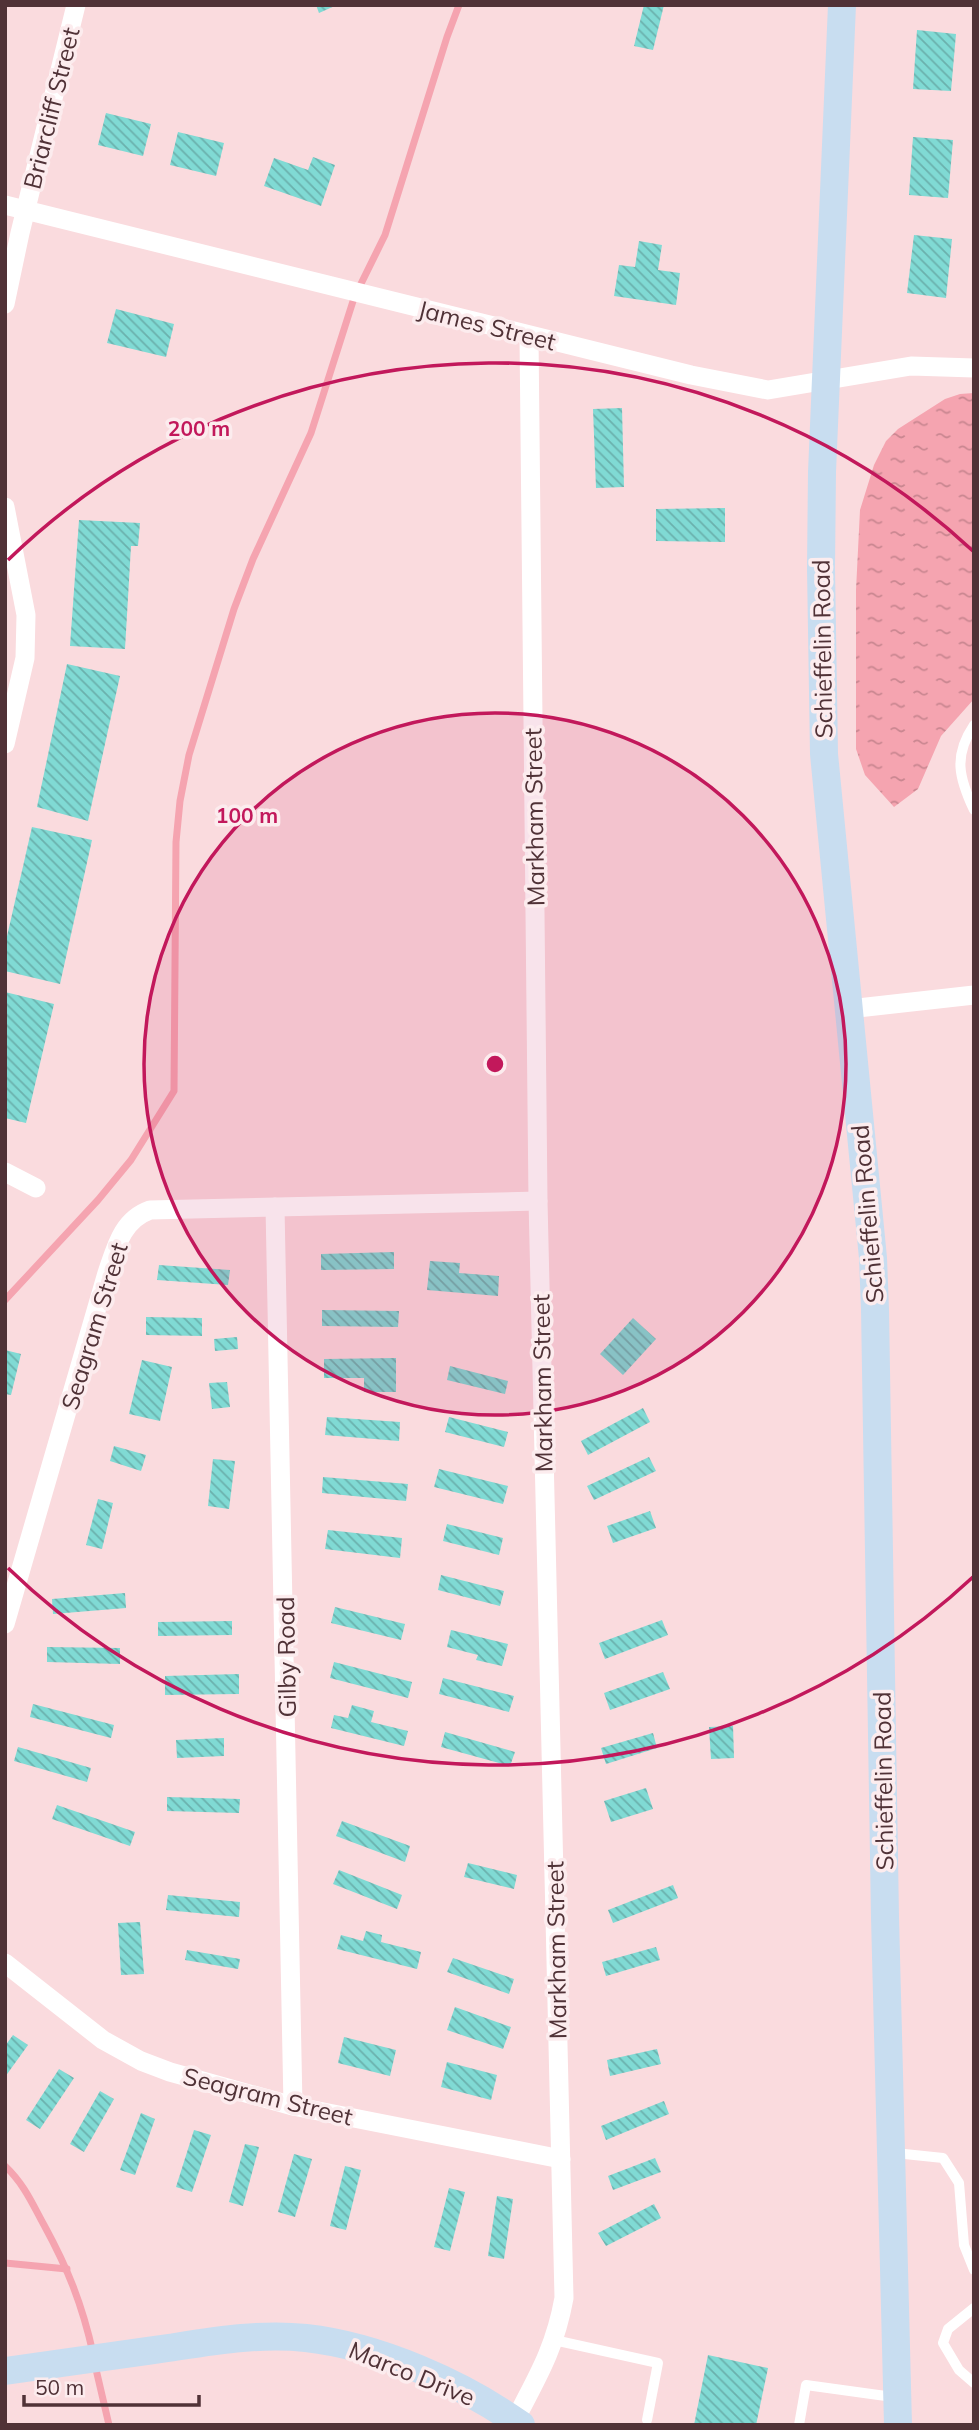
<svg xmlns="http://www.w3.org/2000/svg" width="979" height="2430" viewBox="0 0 979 2430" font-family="Mulish,sans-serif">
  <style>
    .water { fill: url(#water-ripples) }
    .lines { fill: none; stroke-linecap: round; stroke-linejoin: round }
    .stream { stroke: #f5a4b0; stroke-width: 7 }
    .building { fill: url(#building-back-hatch) }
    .lane { stroke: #fff; stroke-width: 10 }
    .street { stroke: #fff; stroke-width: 19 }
    .secondary { stroke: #c8ddf0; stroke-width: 28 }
    .ring { fill: none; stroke: #c2185b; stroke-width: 3.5 }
    .labels { text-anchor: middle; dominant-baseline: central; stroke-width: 7; stroke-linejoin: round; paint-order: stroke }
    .street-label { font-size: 24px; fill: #503237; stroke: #fcecee }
    .centre { fill: #c2185b; stroke: #fcecee; stroke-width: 3.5 }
    .ring-label { font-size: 21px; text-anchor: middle; font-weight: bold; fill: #c2185b; stroke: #fcecee; stroke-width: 7; stroke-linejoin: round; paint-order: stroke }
  </style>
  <defs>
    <pattern id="water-ripples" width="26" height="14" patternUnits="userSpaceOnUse" patternTransform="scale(1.75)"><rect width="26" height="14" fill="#f5a4b0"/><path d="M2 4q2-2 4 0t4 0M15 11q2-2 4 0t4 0" fill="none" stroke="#c98690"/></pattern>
    <pattern id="building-back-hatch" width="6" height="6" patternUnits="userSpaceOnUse" patternTransform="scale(1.75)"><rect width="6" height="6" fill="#80dad4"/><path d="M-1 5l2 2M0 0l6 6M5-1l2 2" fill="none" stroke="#6bb1ad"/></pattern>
  </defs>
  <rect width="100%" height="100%" fill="#fadbde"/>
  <path class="water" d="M974,393V699L941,736L918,789L894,807L865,775L856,749V590L860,510L874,465L886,441L898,429L945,399L960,394Z"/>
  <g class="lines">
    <g class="stream">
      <path d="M5,1300L98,1200L131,1160L174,1091L176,842L180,801L189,755L234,609L253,559L311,433L354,298L385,235L447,37L459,5"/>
      <path d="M5,2166C24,2184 32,2203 44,2225C68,2269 82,2304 93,2353"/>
      <path d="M5,2263L67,2269"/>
      <path d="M95,2365L109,2425"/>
    </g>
  </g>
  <g class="building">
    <path d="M316,5H337L319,13Z"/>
    <path d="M644,5H664L653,50L634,46Z"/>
    <path d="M917,30L956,34L951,91L913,89Z"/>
    <path d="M106,113L151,124L143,156L98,145Z"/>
    <path d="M178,132L224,143L216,176L170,165Z"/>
    <path d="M913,137L953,140L948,198L909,195Z"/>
    <path d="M313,157L335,165L321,206L264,186L274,158L308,170Z"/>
    <path d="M914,235L952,239L946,298L907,293Z"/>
    <path d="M639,241L662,245L658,270L680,273L676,305L614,296L619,265L635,267Z"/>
    <path d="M116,309L174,324L166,357L107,343Z"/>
    <path d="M622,408L624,487L596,488L593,409Z"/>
    <path d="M725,508V542L656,541V509Z"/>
    <path d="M79,520L140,523L138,546H131L125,649L70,646Z"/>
    <path d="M67,664L120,676L88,821L37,807Z"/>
    <path d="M32,827L92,840L60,984L5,971V945Z"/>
    <path d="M5,992L54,1004L26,1123L5,1118Z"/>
    <path d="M394,1252V1269L321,1270V1254Z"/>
    <path d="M430,1261L460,1263L459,1273L499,1276L498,1296L427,1290Z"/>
    <path d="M159,1265L230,1270L228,1285L157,1280Z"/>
    <path d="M322,1310L399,1311L398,1327L322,1326Z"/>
    <path d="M146,1317L202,1318V1336L146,1335Z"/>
    <path d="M633,1318L656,1339L623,1375L600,1354Z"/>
    <path d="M237,1337L238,1349L215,1351L214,1339Z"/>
    <path d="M5,1350L21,1354L11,1395L5,1394Z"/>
    <path d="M396,1358V1392H364V1378H324V1359Z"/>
    <path d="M142,1360L172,1367L160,1421L129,1414Z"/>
    <path d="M450,1366L508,1381L505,1394L447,1380Z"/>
    <path d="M227,1382L230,1407L212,1409L209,1383Z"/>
    <path d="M643,1408L650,1422L588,1455L581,1441Z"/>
    <path d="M327,1417L400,1422L399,1441L325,1435Z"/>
    <path d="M449,1417L508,1432L504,1447L445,1432Z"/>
    <path d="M114,1446L146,1455L141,1471L110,1461Z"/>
    <path d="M649,1457L656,1471L594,1500L587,1486Z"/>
    <path d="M213,1459L235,1461L229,1509L208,1506Z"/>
    <path d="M439,1469L508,1486L503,1504L434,1487Z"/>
    <path d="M323,1477L408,1484L406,1501L322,1493Z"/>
    <path d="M98,1499L113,1503L102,1549L86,1545Z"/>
    <path d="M650,1511L656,1528L613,1543L607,1526Z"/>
    <path d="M447,1524L503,1538L499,1555L443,1541Z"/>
    <path d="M328,1530L402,1538L400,1558L325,1549Z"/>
    <path d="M441,1575L504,1591L500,1606L438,1590Z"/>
    <path d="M125,1593L126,1608L53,1614L52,1599Z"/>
    <path d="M335,1607L405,1624L401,1640L331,1623Z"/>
    <path d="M662,1620L668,1635L605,1659L599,1643Z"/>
    <path d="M232,1621V1635L158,1636V1622Z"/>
    <path d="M451,1630L508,1644L502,1666L476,1660L478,1655L447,1647Z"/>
    <path d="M47,1647L120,1648V1664L47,1662Z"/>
    <path d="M334,1662L412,1682L408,1698L330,1678Z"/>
    <path d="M663,1672L670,1689L610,1710L604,1693Z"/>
    <path d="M239,1674V1694L165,1695V1676Z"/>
    <path d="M443,1678L514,1696L509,1712L439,1694Z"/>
    <path d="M33,1704L114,1725L111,1738L30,1717Z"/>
    <path d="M352,1705L374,1711L371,1722L408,1731L404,1746L331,1728L334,1715L348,1718Z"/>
    <path d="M733,1726L734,1758L711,1759L709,1727Z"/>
    <path d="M445,1732L515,1752L510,1766L441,1747Z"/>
    <path d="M653,1733L657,1748L606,1764L601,1748Z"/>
    <path d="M224,1738V1756L177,1758L176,1740Z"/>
    <path d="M18,1747L91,1768L87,1782L14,1761Z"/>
    <path d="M646,1788L653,1809L611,1822L604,1801Z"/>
    <path d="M167,1797L240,1799L239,1813L167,1811Z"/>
    <path d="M57,1805L135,1832L130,1846L52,1819Z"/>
    <path d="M342,1821L410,1846L405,1862L336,1836Z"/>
    <path d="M468,1863L517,1875L514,1889L464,1877Z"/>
    <path d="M339,1870L402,1895L397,1909L333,1884Z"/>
    <path d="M673,1885L678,1898L613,1923L608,1910Z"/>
    <path d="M168,1895L240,1902L239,1917L166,1910Z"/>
    <path d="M140,1922L144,1974L121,1975L118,1923Z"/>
    <path d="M366,1931L382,1935L381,1942L421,1952L417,1969L337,1949L341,1935L363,1941Z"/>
    <path d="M656,1947L660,1960L606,1976L602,1962Z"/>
    <path d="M187,1950L240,1959L238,1969L185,1960Z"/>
    <path d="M453,1958L514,1979L509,1994L447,1972Z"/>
    <path d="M455,2007L511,2027L503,2049L447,2030Z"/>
    <path d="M13,2035L28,2045L5,2077V2046Z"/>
    <path d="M344,2037L396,2050L390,2076L338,2063Z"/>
    <path d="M657,2049L661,2064L610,2076L607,2060Z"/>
    <path d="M447,2062L497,2075L491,2100L441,2087Z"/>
    <path d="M59,2069L74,2078L40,2129L26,2120Z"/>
    <path d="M100,2091L114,2099L84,2152L70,2144Z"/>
    <path d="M664,2101L669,2114L606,2140L601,2126Z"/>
    <path d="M141,2113L155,2119L135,2175L120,2170Z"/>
    <path d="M194,2130L211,2135L192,2192L176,2187Z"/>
    <path d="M245,2144L259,2147L243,2206L229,2202Z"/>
    <path d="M294,2154L312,2159L295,2217L278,2212Z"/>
    <path d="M655,2158L661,2172L613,2190L608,2176Z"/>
    <path d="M345,2166L361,2170L346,2230L330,2226Z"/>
    <path d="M449,2188L465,2192L450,2251L434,2247Z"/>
    <path d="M497,2196L513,2199L504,2259L488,2256Z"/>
    <path d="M654,2204L661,2218L606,2246L598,2233Z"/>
    <path d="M708,2355L768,2368L756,2425H694Z"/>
  </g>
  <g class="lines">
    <g class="lane">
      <path d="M974,725C953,756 959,778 974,810"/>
      <path d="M895,2153L943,2158L959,2183L964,2245L974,2270"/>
      <path d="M974,2308L948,2329L943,2343L959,2370L974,2383"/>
      <path d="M554,2340L658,2363L647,2420"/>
      <path d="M799,2425L806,2385L893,2397"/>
    </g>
    <g class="street">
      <path d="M5,205L691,375L768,390L911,366L974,368"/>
      <path d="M5,304L20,233L76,5"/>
      <path d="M5,507L26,615L25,658L5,744"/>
      <path d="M849,1009L974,995"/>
      <path d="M5,1172L36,1188"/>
      <path d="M275,1207L293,2106"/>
      <path d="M5,1624L107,1273C116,1247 122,1220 150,1210L538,1201"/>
      <path d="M5,1963L103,2040L141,2061L170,2072L293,2106L561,2159"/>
      <path d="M515,2420C538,2376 555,2348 564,2298L538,1201L529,336"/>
    </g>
    <g class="secondary">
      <path d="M842,5L822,472L821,568L824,754L873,1258L875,1309L885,1917L898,2425"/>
      <path d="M5,2371C60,2363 114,2356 168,2348C214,2341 260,2333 306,2338C378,2346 462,2383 521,2425"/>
    </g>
  </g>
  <circle cx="495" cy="1064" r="351" fill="#c2185b" fill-opacity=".12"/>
  <g class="ring">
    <circle cx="495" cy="1064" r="351"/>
    <path d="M973 1577A701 701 0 0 1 8 1568M8 560A701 701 0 0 1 973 551"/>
  </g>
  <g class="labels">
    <g class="street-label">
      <text transform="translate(51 108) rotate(-76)">Briarcliff Street</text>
      <text transform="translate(487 325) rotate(14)">James Street</text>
      <text transform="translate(822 649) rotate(-91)">Schieffelin Road</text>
      <text transform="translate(534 817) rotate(-91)">Markham Street</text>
      <text transform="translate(867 1214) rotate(-95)">Schieffelin Road</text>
      <text transform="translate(94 1326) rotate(-73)">Seagram Street</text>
      <text transform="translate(542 1383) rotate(-91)">Markham Street</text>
      <text transform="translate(286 1657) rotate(-91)">Gilby Road</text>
      <text transform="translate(883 1781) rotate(-91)">Schieffelin Road</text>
      <text transform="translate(556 1950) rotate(-91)">Markham Street</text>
      <text transform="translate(268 2096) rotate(14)">Seagram Street</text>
      <text transform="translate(412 2373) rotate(22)">Marco Drive</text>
    </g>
  </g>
  <circle cx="495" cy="1064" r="10" class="centre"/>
  <g class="ring-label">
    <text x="199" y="436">200 m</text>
    <text x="247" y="823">100 m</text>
  </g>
  <rect width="979" height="2430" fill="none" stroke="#503237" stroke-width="14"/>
  <path d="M24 2395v10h175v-10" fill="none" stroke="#503237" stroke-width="3.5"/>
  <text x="35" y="2395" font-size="21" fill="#503237" stroke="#fcecee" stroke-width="5" paint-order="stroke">50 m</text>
</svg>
